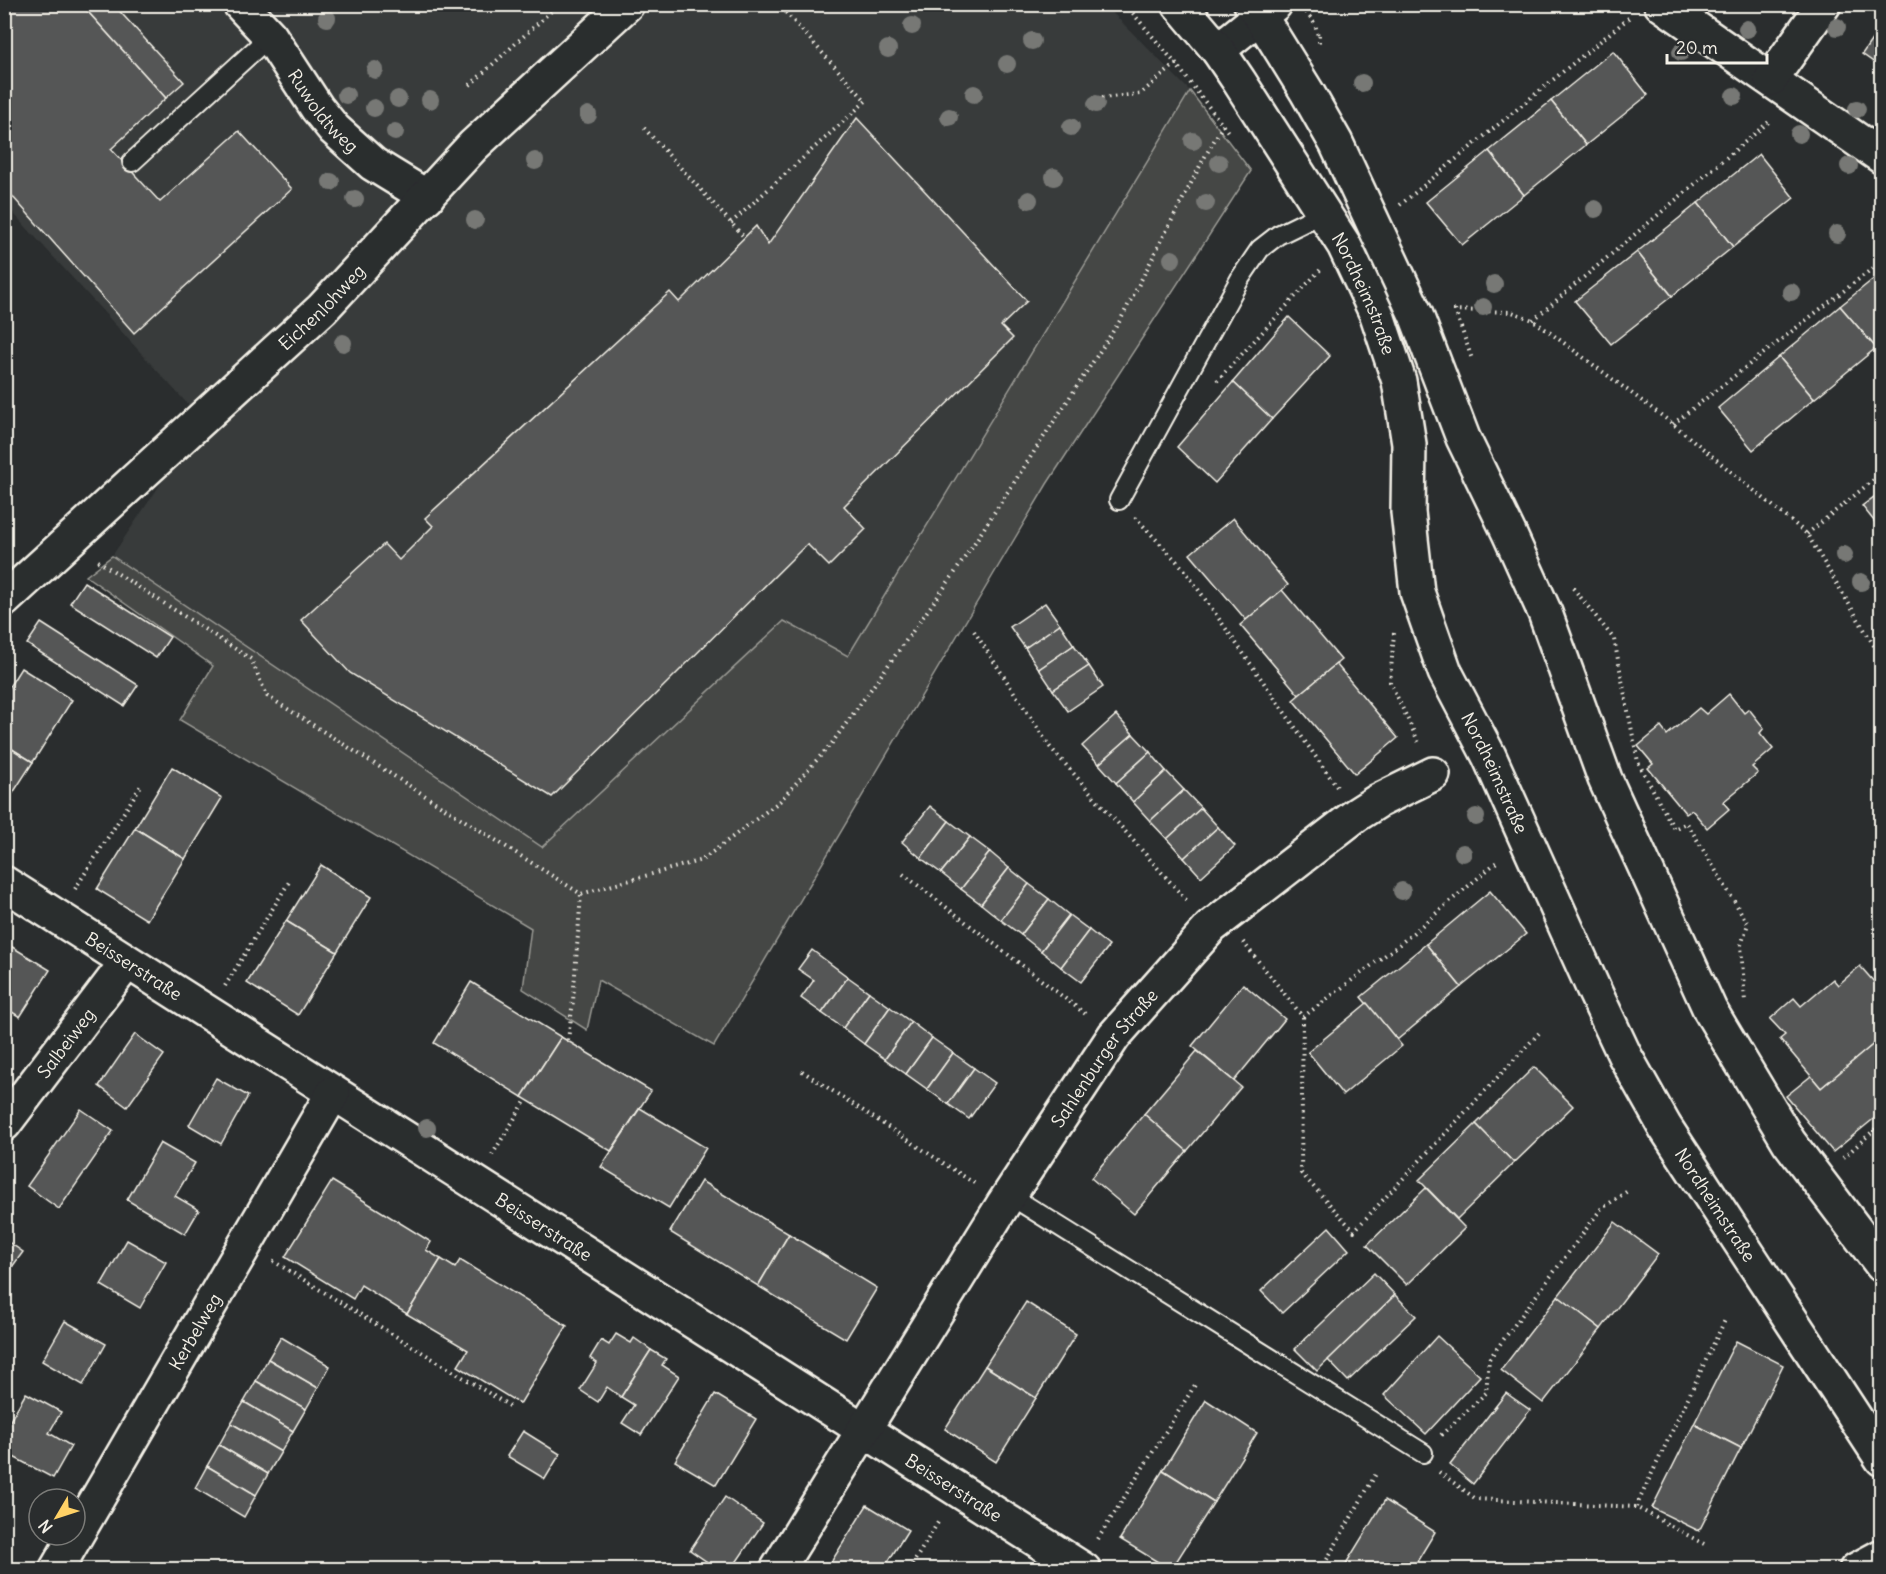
<svg xmlns="http://www.w3.org/2000/svg" width="1886" height="1574" viewBox="0 0 1886 1574" font-family="Delius,sans-serif">
  <style>
    .built { fill: #373a3a }
    .green { fill: #444645; stroke: #9c9c96; stroke-width: 1.5 }
    .building { fill: #555756; stroke: #f4f1e8; stroke-width: 1.5 }
    .lines { fill: none; stroke-linecap: round; stroke-linejoin: round }
    .lane-casing { stroke: #f4f1e8; stroke-width: 22 }
    .street-casing { stroke: #f4f1e8; stroke-width: 38 }
    .secondary-casing { stroke: #f4f1e8; stroke-width: 38 }
    .path { stroke: #f4f1e8; stroke-width: 4; stroke-dasharray: 1.5 4.5; stroke-linecap: butt }
    .lane { stroke: #2a2d2e; stroke-width: 18 }
    .street { stroke: #2a2d2e; stroke-width: 33 }
    .secondary { stroke: #2a2d2e; stroke-width: 33 }
    .tree { fill: #777875 }
    .labels { text-anchor: middle; dominant-baseline: central; stroke-width: 5; stroke-linejoin: round; paint-order: stroke }
    .street-label { font-size: 18px; fill: #f4f1e8; stroke: #2a2d2e }
  </style>
  <rect width="100%" height="100%" fill="#2a2d2e"/>
  <filter id="ink" filterUnits="userSpaceOnUse"><feTurbulence type="fractalNoise" baseFrequency=".0167" numOctaves="2"/><feDisplacementMap in="SourceGraphic" scale="12" xChannelSelector="R" yChannelSelector="G"/><feConvolveMatrix kernelMatrix="1 2 1 2 8 2 1 2 1" color-interpolation-filters="sRGB"/></filter>
  <g filter="url(#ink)">
    <path class="built" d="M5,5H1105L1190,91L848,657L783,621L542,847L112,556L203,421L5,204Z"/>
    <path class="green" d="M1190,91L1251,171L1047,484L714,1046L598,980L587,1030L523,989L531,928L180,720L213,666L86,576L112,556L542,847L784,621L848,656Z"/>
    <g class="building">
      <path d="M4,4H81L166,98L111,149L160,202L239,131L292,189L134,333L4,187Z"/>
      <path d="M81,4H113L184,82L166,98Z"/>
      <path d="M1882,25V68L1862,54Z"/>
      <path d="M1613,51L1648,95L1586,145L1551,101Z"/>
      <path d="M1551,101L1586,145L1524,195L1489,151Z"/>
      <path d="M857,118L1027,301L1001,326L1013,338L844,506L866,529L829,566L807,544L552,797L350,673L301,620L384,544L399,560L433,526L425,518L670,292L679,302L756,226L768,245Z"/>
      <path d="M1489,151L1524,195L1462,245L1426,202Z"/>
      <path d="M1759,154L1794,198L1733,247L1698,203Z"/>
      <path d="M1698,203L1733,247L1672,296L1637,252Z"/>
      <path d="M1637,252L1672,296L1611,344L1575,301Z"/>
      <path d="M1882,272V343L1876,348L1840,306Z"/>
      <path d="M1840,306L1876,348L1814,399L1779,357Z"/>
      <path d="M1289,317L1330,356L1272,419L1233,382Z"/>
      <path d="M1779,357L1814,399L1753,450L1718,408Z"/>
      <path d="M1233,382L1272,419L1215,483L1177,447Z"/>
      <path d="M1882,491V531L1862,506Z"/>
      <path d="M1233,518L1288,585L1246,620L1190,554Z"/>
      <path d="M84,582L170,637L156,658L70,603Z"/>
      <path d="M1282,590L1341,660L1299,695L1240,625Z"/>
      <path d="M1045,603L1060,624L1025,648L1010,627Z"/>
      <path d="M41,623L138,685L124,706L27,644Z"/>
      <path d="M1060,624L1074,645L1039,669L1025,648Z"/>
      <path d="M1074,645L1089,666L1053,690L1039,669Z"/>
      <path d="M1336,664L1398,738L1355,774L1293,700Z"/>
      <path d="M1089,666L1103,687L1068,711L1053,690Z"/>
      <path d="M21,668L72,700L33,762L4,744V695Z"/>
      <path d="M1729,694L1744,713L1749,709L1764,728L1760,733L1773,749L1752,767L1758,773L1723,802L1729,809L1707,828L1692,810L1686,814L1648,768L1653,764L1638,746L1661,727L1667,735L1699,708L1706,714Z"/>
      <path d="M1116,715L1133,734L1099,764L1082,746Z"/>
      <path d="M1133,734L1150,752L1116,783L1099,764Z"/>
      <path d="M4,744L33,762L4,807Z"/>
      <path d="M1150,752L1166,771L1133,802L1116,783Z"/>
      <path d="M172,767L222,798L185,859L135,828Z"/>
      <path d="M1166,771L1184,790L1150,821L1133,802Z"/>
      <path d="M1184,790L1201,808L1167,839L1150,821Z"/>
      <path d="M930,806L949,821L921,858L902,842Z"/>
      <path d="M1201,808L1218,827L1184,858L1167,839Z"/>
      <path d="M949,821L970,837L941,873L921,858Z"/>
      <path d="M1218,827L1235,846L1201,877L1184,858Z"/>
      <path d="M135,828L185,859L147,920L97,889Z"/>
      <path d="M970,837L990,852L961,889L941,873Z"/>
      <path d="M990,852L1009,868L981,904L961,889Z"/>
      <path d="M321,865L371,897L337,952L286,921Z"/>
      <path d="M1009,868L1029,884L1001,920L981,904Z"/>
      <path d="M1029,884L1049,899L1021,935L1001,920Z"/>
      <path d="M1490,891L1526,934L1461,987L1426,944Z"/>
      <path d="M1049,899L1069,915L1041,951L1021,935Z"/>
      <path d="M1069,915L1089,930L1061,967L1041,951Z"/>
      <path d="M286,921L337,952L298,1015L247,983Z"/>
      <path d="M1089,930L1109,946L1081,982L1061,967Z"/>
      <path d="M4,942L50,970L20,1017L4,1007Z"/>
      <path d="M1426,944L1461,987L1397,1040L1361,997Z"/>
      <path d="M812,950L848,977L822,1013L801,998L814,980L798,969Z"/>
      <path d="M1860,966L1882,991V1037L1821,1088L1780,1039L1785,1035L1770,1019L1794,998L1801,1006L1833,979L1838,985Z"/>
      <path d="M848,977L869,992L843,1028L822,1013Z"/>
      <path d="M471,982L561,1037L522,1097L434,1043Z"/>
      <path d="M1243,984L1285,1019L1234,1081L1192,1046Z"/>
      <path d="M869,992L890,1007L864,1044L843,1028Z"/>
      <path d="M1367,1003L1402,1046L1343,1095L1308,1052Z"/>
      <path d="M890,1007L911,1022L885,1059L864,1044Z"/>
      <path d="M911,1022L932,1038L906,1074L885,1059Z"/>
      <path d="M135,1034L164,1055L127,1107L99,1086Z"/>
      <path d="M561,1037L651,1091L611,1151L522,1097Z"/>
      <path d="M1882,1037V1112L1833,1152L1786,1096L1811,1076L1821,1088Z"/>
      <path d="M932,1038L953,1053L927,1089L906,1074Z"/>
      <path d="M1197,1051L1241,1087L1187,1151L1144,1114Z"/>
      <path d="M953,1053L974,1068L948,1104L927,1089Z"/>
      <path d="M1534,1067L1573,1106L1514,1163L1476,1124Z"/>
      <path d="M974,1068L995,1083L969,1119L948,1104Z"/>
      <path d="M216,1078L248,1096L221,1144L189,1125Z"/>
      <path d="M640,1108L706,1148L669,1208L601,1167Z"/>
      <path d="M81,1109L113,1131L59,1209L27,1186Z"/>
      <path d="M1144,1114L1187,1151L1134,1214L1091,1178Z"/>
      <path d="M1476,1124L1514,1163L1457,1219L1419,1180Z"/>
      <path d="M160,1143L195,1163L175,1196L199,1210L185,1234L127,1200Z"/>
      <path d="M332,1181L431,1242L426,1250L441,1259L407,1314L361,1285L353,1299L285,1257Z"/>
      <path d="M701,1181L789,1234L758,1286L670,1232Z"/>
      <path d="M1426,1188L1465,1228L1407,1285L1367,1245Z"/>
      <path d="M1615,1222L1658,1254L1601,1329L1558,1296Z"/>
      <path d="M1329,1227L1349,1250L1282,1313L1261,1291Z"/>
      <path d="M789,1234L877,1288L846,1339L758,1286Z"/>
      <path d="M4,1239L23,1252L4,1278Z"/>
      <path d="M127,1240L166,1262L140,1308L101,1285Z"/>
      <path d="M441,1259L455,1268L460,1260L567,1326L520,1404L458,1366L468,1350L407,1314Z"/>
      <path d="M1374,1273L1395,1295L1317,1371L1295,1349Z"/>
      <path d="M1395,1295L1416,1316L1348,1381L1328,1360Z"/>
      <path d="M1558,1296L1601,1329L1543,1403L1501,1370Z"/>
      <path d="M1026,1302L1076,1334L1036,1398L985,1366Z"/>
      <path d="M65,1321L106,1344L83,1385L42,1361Z"/>
      <path d="M616,1334L631,1343L634,1338L651,1350L621,1397L607,1387L598,1402L580,1390L597,1363L590,1358L601,1340L609,1345Z"/>
      <path d="M1437,1336L1480,1376L1426,1434L1384,1395Z"/>
      <path d="M281,1337L330,1366L318,1388L268,1359Z"/>
      <path d="M1736,1341L1783,1365L1741,1448L1694,1424Z"/>
      <path d="M651,1350L666,1359L662,1365L679,1376L641,1435L622,1423L634,1405L621,1397Z"/>
      <path d="M268,1359L318,1388L306,1409L256,1381Z"/>
      <path d="M985,1366L1036,1398L996,1462L945,1429Z"/>
      <path d="M256,1381L306,1409L293,1431L244,1402Z"/>
      <path d="M26,1393L61,1412L49,1433L71,1446L53,1478L4,1452V1431Z"/>
      <path d="M1506,1393L1530,1410L1473,1484L1450,1465Z"/>
      <path d="M715,1394L756,1419L716,1485L675,1461Z"/>
      <path d="M1206,1400L1257,1433L1214,1502L1163,1470Z"/>
      <path d="M244,1402L293,1431L281,1452L231,1423Z"/>
      <path d="M231,1423L281,1452L268,1474L219,1445Z"/>
      <path d="M1694,1424L1741,1448L1699,1531L1652,1508Z"/>
      <path d="M523,1431L560,1454L545,1479L507,1456Z"/>
      <path d="M219,1445L268,1474L256,1495L207,1466Z"/>
      <path d="M207,1466L256,1495L244,1517L195,1488Z"/>
      <path d="M1163,1470L1214,1502L1171,1570L1120,1539Z"/>
      <path d="M725,1497L763,1523L731,1570H719L690,1550Z"/>
      <path d="M1385,1500L1435,1532L1412,1570H1342Z"/>
      <path d="M867,1505L908,1530L883,1570H832L828,1567Z"/>
    </g>
    <g class="lines">
      <g class="lane-casing">
        <g id="lane">
          <path d="M132,162L270,36"/>
          <path d="M1119,500L1241,277L1260,249L1278,235L1323,213"/>
          <path d="M1009,1195L1423,1453"/>
        </g>
      </g>
      <g class="street-casing">
        <g id="street">
          <path id="s1" d="M240,4L270,36L317,108L334,129L373,164L427,197"/>
          <path d="M1661,4L1882,157"/>
          <path d="M1218,50L1275,4"/>
          <path d="M1771,79L1824,4"/>
          <path id="s2" d="M4,883L1084,1570"/>
          <path id="s3" d="M4,1124L127,962"/>
          <path id="s4" d="M56,1570L333,1093"/>
          <path id="s5" d="M777,1570L1004,1203L1114,1036L1211,927L1356,815L1378,801L1433,774"/>
        </g>
      </g>
      <g class="secondary-casing">
        <g id="secondary">
          <path id="s6" d="M1179,4L1218,50L1239,81L1344,245L1377,315L1399,381L1409,444L1408,512L1417,592L1445,672L1489,756L1594,990L1625,1056L1665,1127L1882,1459"/>
          <path d="M1251,4L1260,16L1307,92L1336,143L1416,315L1463,438L1509,533L1545,613L1605,779L1710,1010L1789,1142L1882,1265"/>
          <path id="s7" d="M4,600L322,309L473,146L627,4"/>
          <path d="M1856,1570L1882,1556"/>
        </g>
      </g>
      <g class="path">
        <path d="M1125,4L1176,64L1228,132"/>
        <path d="M1306,12L1315,24L1318,36"/>
        <path d="M1319,35V45"/>
        <path d="M470,85L559,4"/>
        <path d="M1102,98L1140,94L1176,64"/>
        <path d="M644,128L744,237"/>
        <path d="M1400,205L1631,16"/>
        <path d="M731,223L866,101L778,4"/>
        <path d="M1453,310L1512,312L1533,320L1673,424L1807,534L1882,659"/>
        <path d="M1455,310L1472,359"/>
        <path d="M1533,320L1771,120"/>
        <path d="M1217,381L1320,270"/>
        <path d="M1673,424L1882,261"/>
        <path d="M1135,517L1184,569L1337,787"/>
        <path d="M1807,534L1882,473"/>
        <path d="M98,561L251,659L267,696L581,894L702,860L780,801L832,743L954,574L1121,319L1203,160L1223,125"/>
        <path d="M1573,588L1614,639L1638,762L1674,829L1687,823L1748,924L1741,945L1745,1002"/>
        <path d="M974,631L1050,747L1188,902"/>
        <path d="M1394,633L1390,682L1420,745"/>
        <path d="M903,874L1088,1016"/>
        <path d="M75,889L142,784"/>
        <path d="M1243,942L1303,1017L1301,1173L1354,1231L1540,1032"/>
        <path d="M225,986L289,882"/>
        <path d="M1303,1017L1400,944L1499,860"/>
        <path d="M568,1040L573,1001L581,894"/>
        <path d="M802,1071L977,1185"/>
        <path d="M492,1155L526,1100"/>
        <path d="M1843,1158L1882,1123"/>
        <path d="M273,1261L513,1408"/>
        <path d="M1441,1435L1486,1393L1489,1359L1601,1209L1629,1190"/>
        <path d="M1439,1472L1476,1499L1636,1507L1704,1544"/>
        <path d="M1875,1491L1882,1501"/>
        <path d="M1636,1507L1726,1318"/>
        <path d="M1098,1539L1195,1385"/>
        <path d="M909,1570L940,1519"/>
        <path d="M1321,1570L1377,1472"/>
      </g>
      <use href="#lane" class="lane"/>
      <use href="#street" class="street"/>
      <use href="#secondary" class="secondary"/>
    </g>
    <g class="tree">
      <circle cx="327" cy="18" r="9"/>
      <circle cx="912" cy="26" r="9"/>
      <circle cx="1837" cy="27" r="9"/>
      <circle cx="1747" cy="29" r="9"/>
      <circle cx="1032" cy="41" r="9"/>
      <circle cx="888" cy="49" r="9"/>
      <circle cx="1681" cy="52" r="9"/>
      <circle cx="1007" cy="64" r="9"/>
      <circle cx="375" cy="70" r="9"/>
      <circle cx="1362" cy="83" r="9"/>
      <circle cx="974" cy="94" r="9"/>
      <circle cx="346" cy="95" r="9"/>
      <circle cx="1734" cy="96" r="9"/>
      <circle cx="398" cy="99" r="9"/>
      <circle cx="430" cy="100" r="9"/>
      <circle cx="1096" cy="104" r="9"/>
      <circle cx="374" cy="108" r="9"/>
      <circle cx="1857" cy="109" r="9"/>
      <circle cx="588" cy="115" r="9"/>
      <circle cx="949" cy="117" r="9"/>
      <circle cx="1071" cy="127" r="9"/>
      <circle cx="395" cy="132" r="9"/>
      <circle cx="1799" cy="134" r="9"/>
      <circle cx="1193" cy="141" r="9"/>
      <circle cx="535" cy="161" r="9"/>
      <circle cx="1219" cy="163" r="9"/>
      <circle cx="1849" cy="166" r="9"/>
      <circle cx="1054" cy="177" r="9"/>
      <circle cx="331" cy="182" r="9"/>
      <circle cx="355" cy="199" r="9"/>
      <circle cx="1029" cy="200" r="9"/>
      <circle cx="1206" cy="203" r="9"/>
      <circle cx="1595" cy="209" r="9"/>
      <circle cx="475" cy="220" r="9"/>
      <circle cx="1837" cy="234" r="9"/>
      <circle cx="1172" cy="259" r="9"/>
      <circle cx="1494" cy="284" r="9"/>
      <circle cx="1791" cy="292" r="9"/>
      <circle cx="1483" cy="307" r="9"/>
      <circle cx="343" cy="343" r="9"/>
      <circle cx="1844" cy="555" r="9"/>
      <circle cx="1861" cy="582" r="9"/>
      <circle cx="1476" cy="817" r="9"/>
      <circle cx="1463" cy="853" r="9"/>
      <circle cx="1402" cy="891" r="9"/>
      <circle cx="427" cy="1128" r="9"/>
    </g>
  </g>
  <g class="labels">
    <g class="street-label">
      <text stroke="none"><textPath href="#s1" startOffset="136">Ruwoldtweg</textPath></text>
      <text stroke="none"><textPath href="#s6" startOffset="345">Nordheimstraße</textPath></text>
      <text stroke="none"><textPath href="#s7" startOffset="432">Eichenlohweg</textPath></text>
      <text stroke="none"><textPath href="#s6" startOffset="849">Nordheimstraße</textPath></text>
      <text stroke="none"><textPath href="#s2" startOffset="154">Beisserstraße</textPath></text>
      <text stroke="none"><textPath href="#s3" startOffset="102">Salbeiweg</textPath></text>
      <text stroke="none"><textPath href="#s5" startOffset="608">Sahlenburger Straße</textPath></text>
      <text stroke="none"><textPath href="#s6" startOffset="1335">Nordheimstraße</textPath></text>
      <text stroke="none"><textPath href="#s2" startOffset="640">Beisserstraße</textPath></text>
      <text stroke="none"><textPath href="#s4" startOffset="276">Kerbelweg</textPath></text>
      <text stroke="none"><textPath href="#s2" startOffset="1126">Beisserstraße</textPath></text>
    </g>
  </g>
  <rect width="1886" height="1574" fill="none" stroke="#2a2d2e" stroke-width="24"/>
  <rect x="12" y="12" width="1862" height="1550" fill="none" stroke="#f4f1e8" stroke-width="2" filter="url(#ink)"/>
  <g transform="translate(57 1517) rotate(231)"><circle r="28" fill="#2a2d2e" stroke="#7b7b78" stroke-width="1.5"/>
  <path d="M0-4.5L10 22L0 15L-10 22Z" fill="#ffd166"/>
  <text y="-9" font-size="16" font-weight="bold" text-anchor="middle" fill="#f4f1e8">N</text>
  </g>
  <path d="M1667 54v9h100v-9" fill="none" stroke="#f4f1e8" stroke-width="3"/>
  <text x="1676" y="54" font-size="18" fill="#f4f1e8" stroke="#2a2d2e" stroke-width="4.5" paint-order="stroke">20 m</text>
</svg>
